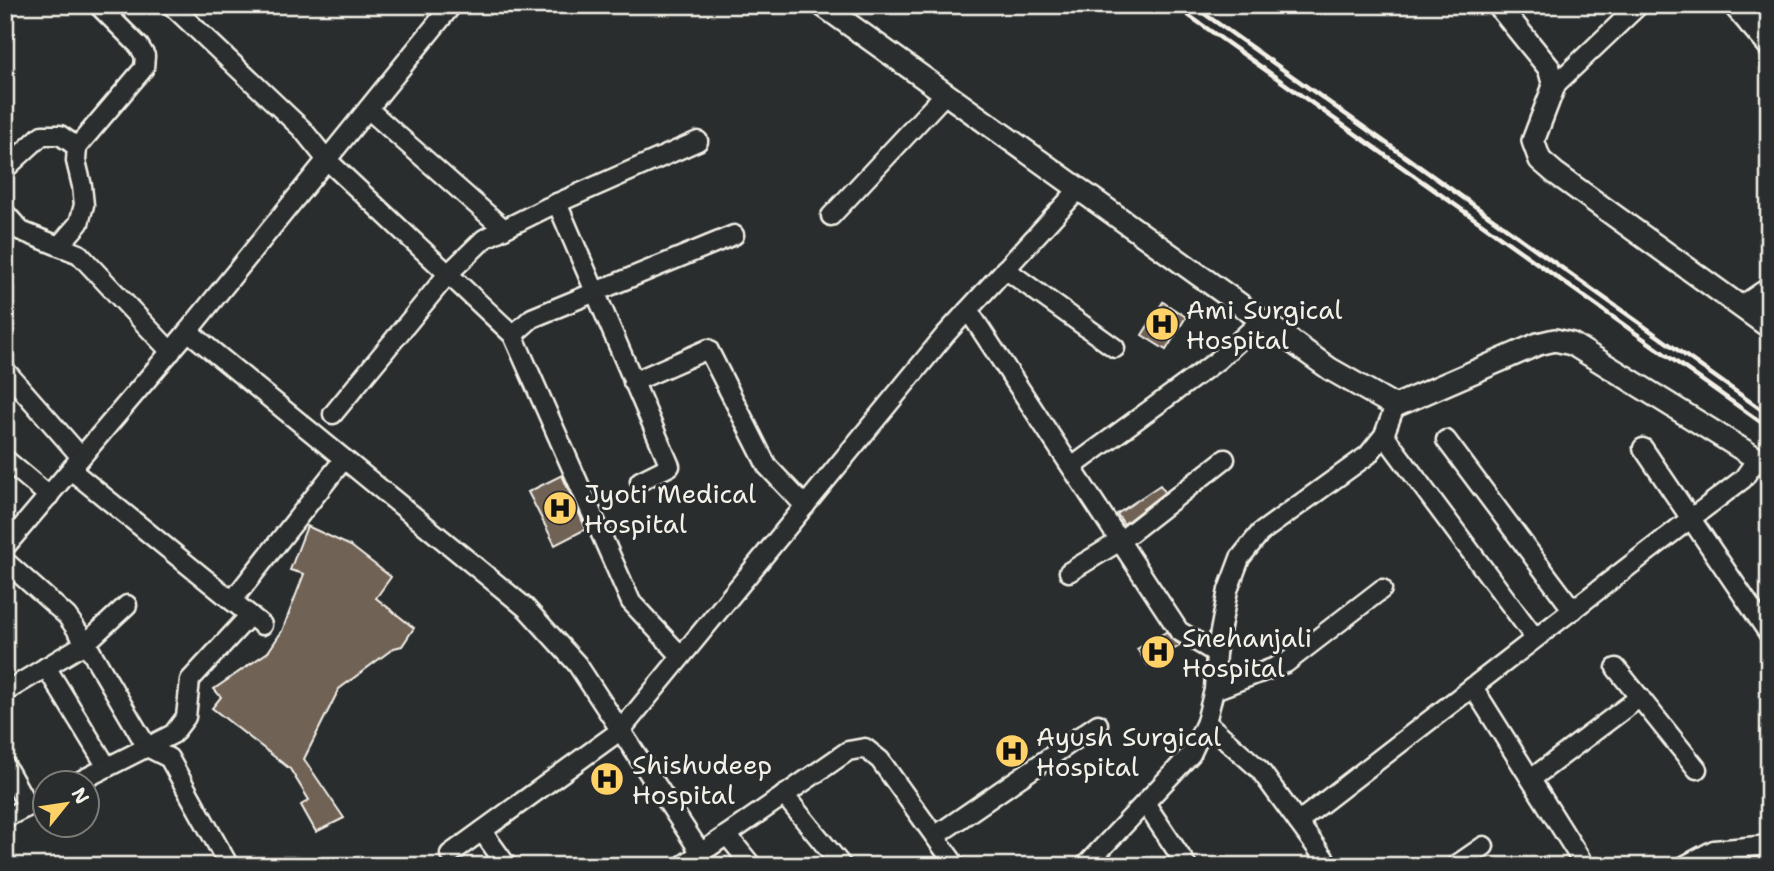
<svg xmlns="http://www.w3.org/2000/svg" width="1774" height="871" viewBox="0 0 1774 871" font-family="'Shantell Sans',sans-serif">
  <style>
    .building { fill: #716257; stroke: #f4f1e8; stroke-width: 2 }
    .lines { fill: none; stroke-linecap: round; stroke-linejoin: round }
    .minor-casing { stroke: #f4f1e8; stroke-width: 23 }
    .major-casing { stroke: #f4f1e8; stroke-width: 26 }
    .minor { stroke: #2a2d2e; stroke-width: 18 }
    .major { stroke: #2a2d2e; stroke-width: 21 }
    .rail { stroke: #f4f1e8; stroke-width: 4.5 }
    .labels { text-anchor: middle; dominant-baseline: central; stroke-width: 6; stroke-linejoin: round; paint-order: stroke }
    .poi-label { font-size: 26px; fill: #f4f1e8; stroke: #2a2d2e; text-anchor: start }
  </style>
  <rect width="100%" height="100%" fill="#2a2d2e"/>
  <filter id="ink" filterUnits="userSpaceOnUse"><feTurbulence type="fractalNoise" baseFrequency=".0143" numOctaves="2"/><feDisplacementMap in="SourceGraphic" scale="14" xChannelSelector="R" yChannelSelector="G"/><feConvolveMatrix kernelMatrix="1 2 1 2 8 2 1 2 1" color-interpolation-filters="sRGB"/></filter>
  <g filter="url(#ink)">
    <g class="building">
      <path d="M1163,302L1186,317L1166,350L1142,335Z"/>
      <path d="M562,475L586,529L555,545L528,492Z"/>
      <path d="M1160,485L1165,492L1124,524L1117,514Z"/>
      <path d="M307,526L351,546L391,577L376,598L414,628L402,646L394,648L339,689L304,759L344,818L316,832L301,805L309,800L290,769L212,708L221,697L214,689L268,652L282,631L304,574L290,570Z"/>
      <path d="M1166,632L1173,640L1181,645L1148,665L1137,649Z"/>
    </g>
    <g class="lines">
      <g class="minor-casing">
        <g id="minor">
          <path d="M171,5L302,129L327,160L513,335L631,602L681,656"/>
          <path d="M1732,5L1769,48"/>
          <path d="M1749,25L1769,7"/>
          <path d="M1554,86L1639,5"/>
          <path d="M368,109L504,229"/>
          <path d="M5,169L42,135H60L77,147"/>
          <path d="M557,203L670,466L640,481"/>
          <path d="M5,213L21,231L79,254L171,352"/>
          <path d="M831,216L945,94"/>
          <path d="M59,246L79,223L84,205L82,186L76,161L77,147L144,68L145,56L139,46L98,5"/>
          <path d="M1005,269L1115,348"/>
          <path d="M1741,306L1769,287"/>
          <path d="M968,310L1179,631L1216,653"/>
          <path d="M188,331L526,608L577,664L701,853"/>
          <path d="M513,335L532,318L734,235"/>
          <path d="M5,370L81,457"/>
          <path d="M633,382L708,349L767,466L805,506"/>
          <path d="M333,414L448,274L484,239L546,208L698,141"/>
          <path d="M1384,435L1535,638"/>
          <path d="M1446,440L1573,610"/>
          <path d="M1643,448L1769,634"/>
          <path d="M5,459L49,496"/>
          <path d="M1072,467L1218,360L1262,320"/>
          <path d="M71,470L262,625"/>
          <path d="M5,547L188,331L452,5"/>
          <path d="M5,561L67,616L86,643L147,747L169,758L229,866"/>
          <path d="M1069,572L1120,541L1225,459"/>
          <path d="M232,601L344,459"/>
          <path d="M46,667L107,767"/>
          <path d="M1616,668L1697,769"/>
          <path d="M1473,687L1585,866"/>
          <path d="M1214,690L1286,663L1382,589"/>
          <path d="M5,692L86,643L127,605"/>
          <path d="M1206,722L1260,770L1330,866"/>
          <path d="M5,765L28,806"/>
          <path d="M1531,779L1640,697"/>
          <path d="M74,784L173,734L186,717L190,680L250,615"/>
          <path d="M784,795L842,866"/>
          <path d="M1145,803L1187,866"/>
          <path d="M5,818L46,798"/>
          <path d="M1298,822L1681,526L1743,479L1757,459"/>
          <path d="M482,831L507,866"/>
          <path d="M727,835L752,866"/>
          <path d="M935,836L1098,724"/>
          <path d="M450,854L621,730L945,335L1079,189"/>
          <path d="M682,866L848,751L865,748L880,760L956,866"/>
          <path d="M1085,866L1191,754L1206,722L1214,690L1216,653L1228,590L1240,558L1260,533L1368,455L1384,435L1395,406"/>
          <path d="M1455,866L1484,846"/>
          <path d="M1684,866L1714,850L1769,845"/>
        </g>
      </g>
      <g class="major-casing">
        <g id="major">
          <path d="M822,5L1330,369L1395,406L1538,344L1555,340L1572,344L1769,466"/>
          <path d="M1498,5L1549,68L1554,86L1533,141L1540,160L1555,173L1769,327"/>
        </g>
      </g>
      <use href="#minor" class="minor"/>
      <use href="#major" class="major"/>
      <g class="rail">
        <path d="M1174,5L1769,428"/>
        <path d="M1192,5L1769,415"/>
      </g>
    </g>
  </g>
  <defs>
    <g id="hospital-disc" transform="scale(1.75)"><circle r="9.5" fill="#ffd166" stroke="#2a2d2e"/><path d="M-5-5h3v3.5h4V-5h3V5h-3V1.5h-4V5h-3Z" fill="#111"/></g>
  </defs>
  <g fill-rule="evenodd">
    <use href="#hospital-disc" x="1162" y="324"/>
    <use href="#hospital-disc" x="560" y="508"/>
    <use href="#hospital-disc" x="1158" y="652"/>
    <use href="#hospital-disc" x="1012" y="751"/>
    <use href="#hospital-disc" x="607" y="779"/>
  </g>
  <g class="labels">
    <g class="poi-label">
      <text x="1186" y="309">Ami Surgical<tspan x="1186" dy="30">Hospital</tspan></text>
      <text x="584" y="493">Jyoti Medical<tspan x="584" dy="30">Hospital</tspan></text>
      <text x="1182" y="637">Snehanjali<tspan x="1182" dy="30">Hospital</tspan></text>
      <text x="1036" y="736">Ayush Surgical<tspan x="1036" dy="30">Hospital</tspan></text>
      <text x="632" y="764">Shishudeep<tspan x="632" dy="30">Hospital</tspan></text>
    </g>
  </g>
  <rect width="1774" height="871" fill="none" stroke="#2a2d2e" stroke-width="28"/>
  <rect x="14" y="14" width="1746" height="843" fill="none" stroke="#f4f1e8" stroke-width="2.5" filter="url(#ink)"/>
  <g transform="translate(66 804) rotate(60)"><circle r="33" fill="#2a2d2e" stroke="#7b7b78" stroke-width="2"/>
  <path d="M0-5L12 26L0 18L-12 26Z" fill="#ffd166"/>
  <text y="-10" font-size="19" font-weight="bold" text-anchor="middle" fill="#f4f1e8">N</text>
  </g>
</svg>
